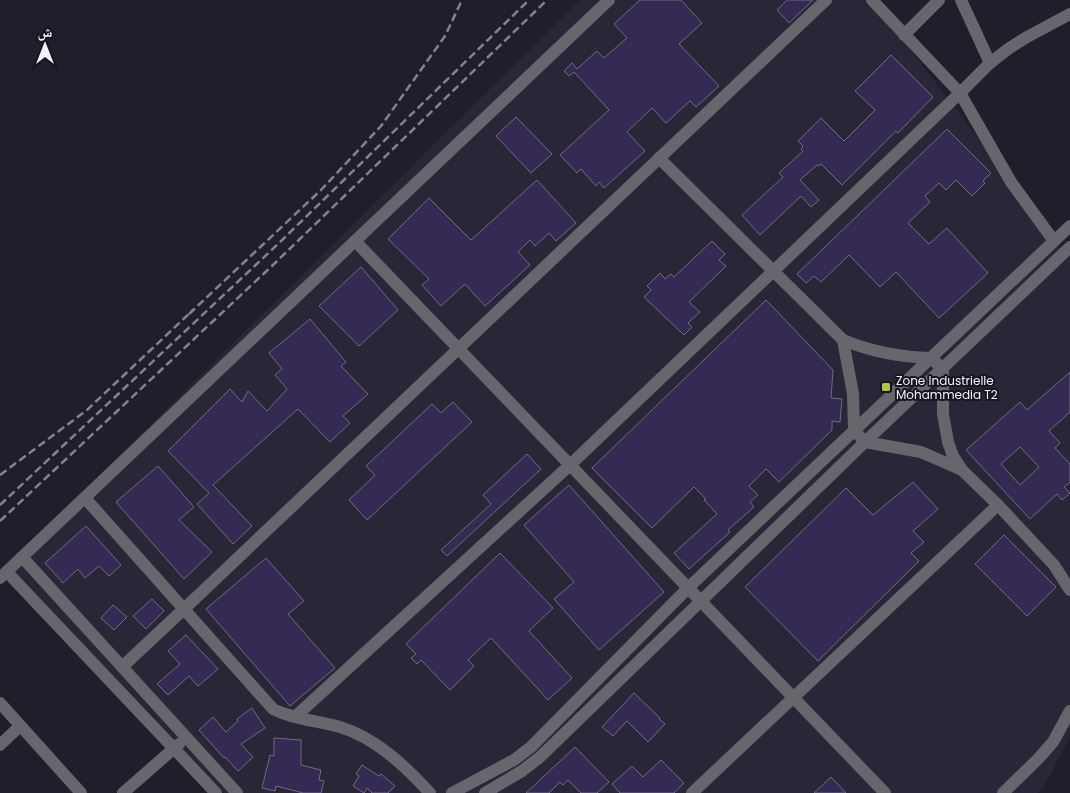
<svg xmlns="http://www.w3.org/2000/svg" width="1070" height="793" viewBox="0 0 1070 793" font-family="Poppins,'Noto Naskh Arabic',sans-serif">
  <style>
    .built { fill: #292638 }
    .building { fill: #352a54; stroke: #6f6d7b; fill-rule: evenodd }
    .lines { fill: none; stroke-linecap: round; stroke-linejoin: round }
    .minor { stroke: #67666c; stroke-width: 12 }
    .rail { stroke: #84838d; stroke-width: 2.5; stroke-dasharray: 8 4; stroke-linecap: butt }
    .poi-dot { fill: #b8c147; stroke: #171520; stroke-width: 2 }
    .labels { text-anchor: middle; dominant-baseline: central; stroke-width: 4; stroke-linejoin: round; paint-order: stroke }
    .poi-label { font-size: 12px; fill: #f2f1f9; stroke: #171520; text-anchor: start }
  </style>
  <rect width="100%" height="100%" fill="#201e2a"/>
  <path class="built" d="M580,0H872L1070,257V737L1044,786L1037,793H224L9,565Z"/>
  <g class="building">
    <path d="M640,0H681L702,23L679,44L719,86L696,107L690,101L666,123L652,108L627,132L645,151L604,188L599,182L596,186L581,169L577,173L560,155L609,110L574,72L569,76L564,71L572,63L577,69L597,51L604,58L627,38L614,24Z"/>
    <path d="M787,0H813L789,23L777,10Z"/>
    <path d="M891,55L933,97L898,133L896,131L842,185L821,164L818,166L817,165L800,180L819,200L811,207L801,196L760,235L742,215L783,177L779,173L803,151L801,149L803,146L798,141L821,118L844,141L875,110L855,91Z"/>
    <path d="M516,117L552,154L531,173L496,136Z"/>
    <path d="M947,129L991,173L983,181L985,183L972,196L956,180L946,190L939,183L925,196L930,202L908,223L929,244L947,228L988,273L939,318L896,272L880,287L849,255L821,282L814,276L806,283L797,274Z"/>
    <path d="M537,180L576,223L556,241L549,233L535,246L530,240L518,252L530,265L485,306L465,284L441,306L422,285L429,279L388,239L429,198L471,240Z"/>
    <path d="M712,241L725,254L719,260L726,266L689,302L700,312L688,323L692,327L684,335L644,297L651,290L647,286L660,273L665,279L671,274L674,277Z"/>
    <path d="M361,267L398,310L359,346L319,306Z"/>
    <path d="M766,300L833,370L831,398L842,399L840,422L832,421V430L779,482L766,469L749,486L758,495L750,502L754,507L728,530L730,532L689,569L674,553L717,514L704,500L706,499L694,487L652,528L592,468Z"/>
    <path d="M310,319L346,362L341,366L368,394L343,416L350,423L330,442L298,409L213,485L252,526L233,544L197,504L209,493L168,451L230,389L242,402L248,391L267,411L287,389L275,375L282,369L269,353Z"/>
    <path d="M1070,372V412L1049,431L1060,443L1055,448L1070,464V482L1064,487L1070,493L1062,500L1057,494L1030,519L966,450L1020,402L1027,410ZM1020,447L1039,467L1020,485L1001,464Z"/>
    <path d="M453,402L472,422L367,520L349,500L375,475L366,466L432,404L441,413Z"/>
    <path d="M527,454L541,469L447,556L441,550L491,504L483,495Z"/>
    <path d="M158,466L194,507L179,520L212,552L184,579L116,502Z"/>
    <path d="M913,482L938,509L913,531L924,542L911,553L919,561L818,661L745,587L846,488L873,515Z"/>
    <path d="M569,485L664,592L599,650L554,599L574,582L524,525Z"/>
    <path d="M86,526L121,565L109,576L99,566L85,578L78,569L63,583L45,563Z"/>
    <path d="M1004,535L1056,587L1027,616L975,564Z"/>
    <path d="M500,553L553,608L529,631L572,678L548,700L491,638L468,660L474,666L450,690L421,660L417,664L411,658L416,654L406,644Z"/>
    <path d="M266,558L304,601L288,614L335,668L290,706L206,609Z"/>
    <path d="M152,599L164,611L146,629L133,616Z"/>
    <path d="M113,605L127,617L114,630L101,618Z"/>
    <path d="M186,635L218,669L198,686L189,676L168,695L157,684L180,664L168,651Z"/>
    <path d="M634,693L660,718L659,719L665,724L648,742L627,721L613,736L602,727Z"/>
    <path d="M252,708L265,728L241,744L253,757L238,771L225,757L224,758L199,730L213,717L226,732L238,721L237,719Z"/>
    <path d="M274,738L301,740V765L321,770L319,780L324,781L321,793H303L276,786L275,791L262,788L270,755L274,756Z"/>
    <path d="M575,747L609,782L597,793H581L568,780L563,785L560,782L549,793H526Z"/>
    <path d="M661,760L684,783L674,793H620L612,784L632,766L643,777Z"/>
    <path d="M362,765L379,776L381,774L395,786L388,793H372L367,788L364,793L353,786L359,776L356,774Z"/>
    <path d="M831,777L846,793H814Z"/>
  </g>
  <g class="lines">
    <g class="minor">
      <path d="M872,0L960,93L1011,182L1054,241"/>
      <path d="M961,0L990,63"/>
      <path d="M904,35L939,0"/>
      <path d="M659,158L843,340C872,352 900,357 931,358L943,369V414L948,442L953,456L962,470L998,505L1054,565L1070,590"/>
      <path d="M355,241L885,793"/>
      <path d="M843,340L853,394L854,430L865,442L921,452L962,470"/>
      <path d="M85,498L273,709C292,719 319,721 340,727C376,738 405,766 430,793"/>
      <path d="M22,557L237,793"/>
      <path d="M7,572L216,793"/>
      <path d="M0,578L609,0"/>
      <path d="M122,667L184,609L826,0"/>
      <path d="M0,703L81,793"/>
      <path d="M296,716L570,465L960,93L990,63L1008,49L1027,37L1070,14"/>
      <path d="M0,745L20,726"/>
      <path d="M123,793L179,744"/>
      <path d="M452,793L514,760L531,747L688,588L1070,226"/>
      <path d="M485,793L522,771L540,757L865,442L1070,247"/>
      <path d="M692,793L998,505"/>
      <path d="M1003,793L1038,759L1053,742L1070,711"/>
    </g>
    <g class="rail">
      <path d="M189,314L321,190L381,126L445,36L462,0"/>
      <path d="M0,475L87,410L193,310"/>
      <path d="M0,505L278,244L529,0"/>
      <path d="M0,521L274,264L547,0"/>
    </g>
  </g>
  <rect class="poi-dot" x="881" y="382" width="10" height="10" rx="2.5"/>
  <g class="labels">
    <g class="poi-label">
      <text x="896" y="380">Zone Industrielle<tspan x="896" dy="14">Mohammedia T2</tspan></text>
    </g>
  </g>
  <g transform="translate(45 45)" stroke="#171520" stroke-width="4" paint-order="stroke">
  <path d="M0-4L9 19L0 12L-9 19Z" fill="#f2f1f9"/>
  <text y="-8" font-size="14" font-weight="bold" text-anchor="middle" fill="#f2f1f9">ش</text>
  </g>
</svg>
